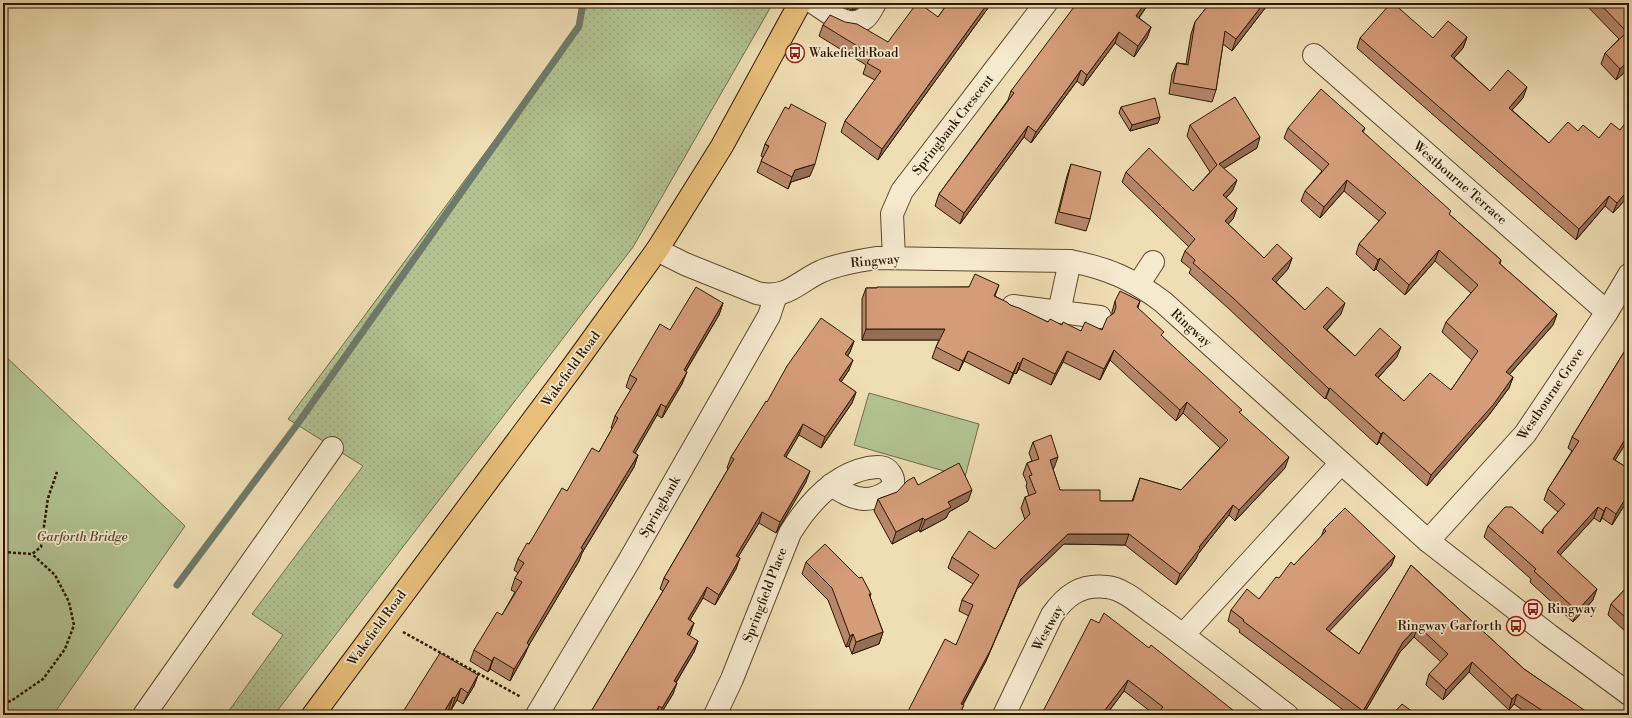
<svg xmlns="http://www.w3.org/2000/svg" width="1632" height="718" viewBox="0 0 1632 718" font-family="'Libre Bodoni',serif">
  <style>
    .grass { fill: url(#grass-dots); stroke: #6f6d48 }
    .garden { fill: #b2c291; stroke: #6f6d48 }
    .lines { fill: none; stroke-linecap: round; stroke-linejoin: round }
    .stream { stroke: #6e7a6b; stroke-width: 7 }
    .minor-casing { stroke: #5d492d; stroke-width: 24 }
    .major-casing { stroke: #2c1800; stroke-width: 24 }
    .path { stroke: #2c1800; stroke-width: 2.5; stroke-dasharray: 3 2; stroke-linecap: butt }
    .minor { stroke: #f5e9ce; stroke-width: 22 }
    .major { stroke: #e8be7a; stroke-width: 22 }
    .wall { fill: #b68668; stroke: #2c1800 }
    .shaded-wall { fill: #946d55; stroke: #2c1800 }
    .building { fill: #d49c79; stroke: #2c1800 }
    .labels { text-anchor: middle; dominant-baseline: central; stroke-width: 3.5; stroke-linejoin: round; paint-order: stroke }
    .poi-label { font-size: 13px; fill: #2c1800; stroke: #f5e9ce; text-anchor: start }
    .street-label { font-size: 13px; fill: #2c1800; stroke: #f5e9ce }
    .park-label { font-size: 13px; font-style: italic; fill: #544b2c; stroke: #f5e9ce }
  </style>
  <defs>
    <pattern id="grass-dots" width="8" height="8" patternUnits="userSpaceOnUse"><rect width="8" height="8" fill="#b2c291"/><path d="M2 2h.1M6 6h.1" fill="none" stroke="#99a67b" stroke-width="1.8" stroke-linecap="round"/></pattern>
  </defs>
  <rect width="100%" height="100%" fill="#efddb3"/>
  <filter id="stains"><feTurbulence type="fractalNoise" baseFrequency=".005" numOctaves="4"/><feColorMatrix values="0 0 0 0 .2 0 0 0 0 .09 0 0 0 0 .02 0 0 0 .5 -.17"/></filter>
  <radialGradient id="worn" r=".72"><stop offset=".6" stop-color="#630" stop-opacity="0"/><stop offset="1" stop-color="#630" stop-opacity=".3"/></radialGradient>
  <path class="grass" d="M583,3H773L633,247L274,715H226L283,635L252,614L363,466L288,419L579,26Z"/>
  <g class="garden">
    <path d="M3,354L185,526L53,715H3Z"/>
    <path d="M869,393L979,424L965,477L854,445Z"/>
  </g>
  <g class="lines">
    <path class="stream" d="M177,585L296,426L579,26L583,3"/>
    <g class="minor-casing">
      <g id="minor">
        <path d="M814,3C827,11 849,31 865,18C869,15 872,8 875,3"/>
        <path d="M1314,55L1607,312"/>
        <path d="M657,250L685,264L757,293C787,300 797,282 822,271C839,264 857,261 876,258L1070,261C1107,268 1133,279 1163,302L1428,541L1549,635L1629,694"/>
        <path d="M894,258L892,214L902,191L1046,3"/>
        <path d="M1138,285L1153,262"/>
        <path d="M1013,306L1100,317"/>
        <path d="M1059,312L1070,261"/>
        <path d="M1428,541L1525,434L1607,312L1629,275"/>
        <path d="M1183,635L1341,463"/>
        <path d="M144,715L332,448"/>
        <path d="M537,715L629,561L769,316L776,295"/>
        <path d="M715,715L732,679L790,533C808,504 833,475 868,468C876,467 885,465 890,473C902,490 877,499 864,499C851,498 841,491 831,485"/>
        <path d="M1004,715L1052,615C1066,595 1081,584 1107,587C1125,589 1142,606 1157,616C1201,648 1244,682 1287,715"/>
      </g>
    </g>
    <g class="major-casing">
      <path id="major" d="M313,715L571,369L657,250L722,146L800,3"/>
    </g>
    <g class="path">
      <path d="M3,552L32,554L41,547L48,498L57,472"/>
      <path d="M403,632L521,697"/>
      <path d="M3,703L11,701L43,679L65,649L74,625L69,602L55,575L32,554"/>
    </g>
    <use href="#minor" class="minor"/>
    <use href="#major" class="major"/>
  </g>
  <g class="wall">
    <path d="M837,3H859L856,9L852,10L844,7Z"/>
    <path d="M948,3H990L988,8L878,160L841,132L845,121L875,80L863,74L866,65L819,36L823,25L888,42L938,17Z"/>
    <path d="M1149,3L1139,18L1151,27L1147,38L1134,57L1115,43L1083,86L1077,81L1031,143L1024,137L960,224L935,206L939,194L1008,100L1011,91L1091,8Z"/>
    <path d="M1210,3H1269L1232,51L1223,44L1216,90L1212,102L1169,94L1172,74L1177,63L1186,64L1191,34L1195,22Z"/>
    <path d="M1578,3H1629V68L1616,80L1601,64L1605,53L1619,39L1586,5L1584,8Z"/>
    <path d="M1467,37L1463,48L1454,58L1490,91L1523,98L1512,110L1549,143L1628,192L1625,200L1613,213L1605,206L1576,240L1357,48L1360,38H1433Z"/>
    <path d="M1121,107L1160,117L1158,123L1130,131L1119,113Z"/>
    <path d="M1190,125L1257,148L1224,168L1233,190L1226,198L1237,208L1233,219L1228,224L1264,258H1292L1288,269L1276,282L1305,310L1341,314L1327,330L1355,356L1397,357L1378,378L1404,401L1451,390L1472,360L1442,332L1446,322L1471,293L1435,261L1405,295L1376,269L1374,271L1356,254L1359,244L1379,221L1344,191L1320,218L1301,201L1305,191L1322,171L1284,138L1288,128H1365L1363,132L1450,215L1501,260L1500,264L1557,314L1553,325L1509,375L1513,377L1509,388L1489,415L1427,486L1379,442L1377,445L1326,398L1325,399L1228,308L1189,273L1191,269L1181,261L1185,251L1189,247L1122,182L1126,172L1193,191L1210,172L1187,136Z"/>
    <path d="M765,144L810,176L791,182L788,189L757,172L763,157L761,156Z"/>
    <path d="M1071,164L1090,219L1086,231L1055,223L1067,176Z"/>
    <path d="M999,285L995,296L1010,305L1048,322L1062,325L1081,331L1102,330L1112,315V312L1115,301H1140L1138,308L1162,336L1240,413L1285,468L1235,521L1229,515L1198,554L1196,559L1176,585L1125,545L1064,544L1017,589L986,661L963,705L961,715L956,645L969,616L959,611L962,600L973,584L948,568L952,557L995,549L1025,520L1021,508L1025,497L1029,496L1026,486L1027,483L1023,474L1027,463L1032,461L1029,453L1033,442L1054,468L1053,469L1060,490L1100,501H1132L1140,478L1181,490L1220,448L1183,413L1176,421L1110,360L1100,380L1063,362L1051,385L1019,369L1016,374L1014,373L1009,384L964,361L959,371L932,358L936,347L939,340H862V299L866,288L969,287Z"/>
    <path d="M723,303L719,315L686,371L682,384L662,418L657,415L635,453L638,455L634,467L582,553L579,561L529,645L524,656L510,681L490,669L488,672L470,661L474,650L502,615L515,592L511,590L515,578L518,573L514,570L518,559L567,491L599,452L612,429L611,428L615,416L631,390L626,387L630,375L670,330Z"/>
    <path d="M854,341L850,352L848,355L849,370L841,382L856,392L852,403L821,448L799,435L786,457L806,482L776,533L759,523L738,557L736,569L715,605L703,598L690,620L694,623L689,636L698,641L694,652L676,683L673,694L660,715H589L663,591L660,589L664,578L728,469L727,468L731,457L767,402Z"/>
    <path d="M1629,344V438L1615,460L1629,469V498L1612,525L1602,518L1600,522L1594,518L1560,555L1593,600L1573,622L1530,582L1531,579L1484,537L1488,526L1541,533L1543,529L1558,512L1544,500L1548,489L1572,451L1568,448L1572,437Z"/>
    <path d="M918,485L968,501L949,512L946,518L920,532L919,530L892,544L874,511L878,499Z"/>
    <path d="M1324,529L1395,556L1391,566L1329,631L1359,654L1411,565L1524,669L1590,715H1529L1514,704L1509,710L1469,672L1443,700L1426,685L1429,674L1441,662L1414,637L1400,652L1363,715H1350L1239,632L1240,630L1228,621L1231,610L1259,599L1279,578L1294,565L1321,537Z"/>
    <path d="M806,562L871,594L870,597L883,632L879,644L852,654L849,646L846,647L828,600L802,574Z"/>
    <path d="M1629,585V635L1608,615L1611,604Z"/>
    <path d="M1149,648L1239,715H1155L1124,691L1106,715Z"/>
    <path d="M478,675L474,686L463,704L457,700L451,710L449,709L401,715Z"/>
  </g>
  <g class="shaded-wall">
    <path d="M855,3H859L856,9L852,10Z"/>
    <path d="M988,3H990L988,8L878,160L882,149Z"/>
    <path d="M1145,3H1149L1132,27L1136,16Z"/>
    <path d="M1264,3H1269L1232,51L1236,39Z"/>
    <path d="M1586,3H1587L1586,5L1584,8Z"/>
    <path d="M1151,27L1147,38L1134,57L1138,46Z"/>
    <path d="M1119,32L1115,43L1083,86L1087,75Z"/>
    <path d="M1467,37L1463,48L1447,66L1451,56Z"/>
    <path d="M1629,60V68L1616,80L1620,69Z"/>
    <path d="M1081,70L1077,81L1031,143L1036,132Z"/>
    <path d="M1527,87L1523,98L1505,118L1509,108Z"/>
    <path d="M1160,117L1158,123L1130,131L1132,125Z"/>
    <path d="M1028,126L1024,137L960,224L964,213Z"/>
    <path d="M1260,137L1257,148L1215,174L1219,164Z"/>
    <path d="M815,164L810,176L791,182L788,189L792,177L795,170Z"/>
    <path d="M1237,180L1233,190L1219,206L1223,195Z"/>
    <path d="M1347,180L1344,191L1320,218L1324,207Z"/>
    <path d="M1629,185V190L1625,200L1613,213L1617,203Z"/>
    <path d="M1609,196L1605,206L1576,240L1579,229Z"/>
    <path d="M1237,208L1233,219L1221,232L1225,221Z"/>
    <path d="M1439,250L1435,261L1405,295L1409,285Z"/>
    <path d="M1292,258L1288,269L1269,290L1272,279Z"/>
    <path d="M1380,258L1376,269L1374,271L1378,260Z"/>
    <path d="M723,303L719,315L679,382L684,370Z"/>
    <path d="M1345,303L1341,314L1320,337L1323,327Z"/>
    <path d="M1557,314L1553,325L1502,383L1506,372Z"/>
    <path d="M866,329H945L941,340H862Z"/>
    <path d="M854,341L850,352L841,365L845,354Z"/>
    <path d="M1401,347L1397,357L1371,385L1375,375Z"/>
    <path d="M1114,350L1110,360L1100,380L1104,369Z"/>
    <path d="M968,351L964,361L959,371L963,361Z"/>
    <path d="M1067,351L1063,362L1051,385L1055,374Z"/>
    <path d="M1023,358L1019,369L1016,374L1020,364Z"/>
    <path d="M853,360L849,370L835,391L839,380Z"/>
    <path d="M1018,362L1014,373L1009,384L1013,373Z"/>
    <path d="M687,372L682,384L662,418L666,407Z"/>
    <path d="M1513,377L1509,388L1489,415L1427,486L1431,475Z"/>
    <path d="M1330,388L1326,398L1325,399L1329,389Z"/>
    <path d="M856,392L852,403L821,448L825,437Z"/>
    <path d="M1187,402L1183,413L1176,421L1180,410Z"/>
    <path d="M661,404L657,415L629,464L633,452Z"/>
    <path d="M803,424L799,435L780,467L784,456Z"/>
    <path d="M1383,432L1379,442L1377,445L1381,434Z"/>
    <path d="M1629,433V438L1609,470L1613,459Z"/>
    <path d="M638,455L634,467L582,553L579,561L529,645L524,656L510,681L514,669L527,643L581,548Z"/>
    <path d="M1058,457L1054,468L1046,471L1050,460Z"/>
    <path d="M1289,457L1285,468L1235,521L1239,510Z"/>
    <path d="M810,471L806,482L776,533L780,522Z"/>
    <path d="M972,490L968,501L949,512L946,518L920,532L925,520L948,502Z"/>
    <path d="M1629,493V498L1612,525L1616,514Z"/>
    <path d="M1233,505L1229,515L1198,554L1196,559L1176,585L1180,574L1199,547Z"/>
    <path d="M1598,507L1594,518L1553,563L1557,552Z"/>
    <path d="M1606,507L1602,518L1600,522L1604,511Z"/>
    <path d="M762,512L759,523L732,567L736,556Z"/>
    <path d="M923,518L919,530L892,544L896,532Z"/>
    <path d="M1068,534H1129L1125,545L1064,544L1017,589L986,661L957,715L961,704L1021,579Z"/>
    <path d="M1395,556L1391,566L1322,639L1326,629Z"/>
    <path d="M740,558L736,569L715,605L719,595Z"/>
    <path d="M707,587L703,598L684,630L688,619Z"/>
    <path d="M1597,589L1593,600L1573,622L1577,611Z"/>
    <path d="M694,623L690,634L683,645L687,634Z"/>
    <path d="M1418,626L1414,637L1400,652L1363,715H1361L1363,711L1403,642Z"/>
    <path d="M883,632L879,644L852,654L856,642Z"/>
    <path d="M853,634L849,646L846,647L850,636Z"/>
    <path d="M698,641L694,652L670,692L674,681Z"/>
    <path d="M494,657L490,669L488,672L492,661Z"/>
    <path d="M1472,662L1469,672L1443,700L1446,690Z"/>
    <path d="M478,675L474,686L463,704L468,693Z"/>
    <path d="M1128,680L1124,691L1106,715H1101Z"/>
    <path d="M677,683L673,694L660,715H659L662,708Z"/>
    <path d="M461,688L457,700L451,710L455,698Z"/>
    <path d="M1517,694L1514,704L1509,710L1512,699Z"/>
    <path d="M453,697L449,709L445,715H442Z"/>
    <path d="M659,706L656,715H654Z"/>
  </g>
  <g class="building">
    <path d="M917,3H919L938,17L948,3H988L882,149L845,121L881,71L867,63L872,55L823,25L830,15L845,22L857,24L888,42Z"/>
    <path d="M1077,3H1084L1091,8L1094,3H1145L1136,16L1151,27L1138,46L1119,32L1087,75L1081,70L1036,132L1028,126L964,213L939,194L1014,93L1011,91Z"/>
    <path d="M1210,3H1264L1236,39L1225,31L1216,90L1173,83L1177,63L1188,65L1195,22Z"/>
    <path d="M1391,3H1393L1433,38L1448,21L1467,37L1451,56L1490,91L1508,70L1527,87L1509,108L1549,143L1568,122L1578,131L1583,125L1599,138L1611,123L1620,130L1629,118V185L1627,187L1629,189L1617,203L1609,196L1579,229L1360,38Z"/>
    <path d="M1599,3H1629V60L1620,69L1605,53L1627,32Z"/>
    <path d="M1321,89L1365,128L1362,131L1451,211L1449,214L1501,260L1499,263L1557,314L1506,372L1513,377L1493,405L1431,475L1383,432L1381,434L1330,388L1329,389L1232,297L1193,263L1195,260L1185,251L1195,239L1126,172L1149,148L1193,191L1217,165L1190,125L1235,97L1260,137L1219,164L1237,180L1223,195L1237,208L1225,221L1264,258L1277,244L1292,258L1272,279L1305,310L1327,287L1345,303L1323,327L1355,356L1380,328L1401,347L1375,375L1404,401L1430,373L1451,390L1478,351L1446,322L1478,285L1439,250L1409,285L1380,258L1378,260L1359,244L1386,213L1347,180L1324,207L1305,191L1329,164L1288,128Z"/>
    <path d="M1155,98L1160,117L1132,125L1121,107Z"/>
    <path d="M791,104L826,123L815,164L795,170L792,177L761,161L769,146L765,144L785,107L789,109Z"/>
    <path d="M1071,164L1101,172L1090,219L1059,212Z"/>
    <path d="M975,274L999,285L994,296L1007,302L1010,305L1019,308L1048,322L1050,319L1062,325L1063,322L1081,331L1085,322L1102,330L1107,318L1114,313L1116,307L1115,301L1120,291L1140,301L1137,307L1164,332L1161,335L1242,410L1239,412L1289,457L1239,510L1233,505L1199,547L1200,548L1180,574L1129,534H1068L1021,579L990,651L961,704L964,705L959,715H906L945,639L956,645L973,605L962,600L979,575L952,557L969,531L995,549L1030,514L1025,497L1036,493L1029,476L1032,475L1027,463L1039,459L1033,442L1051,435L1058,457L1050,460L1060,490H1100V501H1133L1140,478L1181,490L1228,440L1187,402L1180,410L1114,350L1104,369L1067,351L1055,374L1023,358L1020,364L1018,362L1013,373L968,351L963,361L936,347L945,329H866V288H877V287H969Z"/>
    <path d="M696,287L723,303L684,370L687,372L666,407L661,404L633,452L638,455L581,548L583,549L527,643L529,645L514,669L494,657L492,661L474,650L497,612L502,615L522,582L515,578L524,563L518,559L527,543L529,544L562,488L567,491L592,448L599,452L618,418L615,416L637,379L630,375L660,324L670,330Z"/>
    <path d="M821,318L854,341L845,354L853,360L839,380L856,392L825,437L803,424L784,456L810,471L780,522L762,512L736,556L740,558L719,595L707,587L688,619L694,623L687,634L698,641L674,681L677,683L662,708L659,706L654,715H589L669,581L664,578L734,459L731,457L766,401L767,402L787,366Z"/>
    <path d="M1629,344V433L1613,459L1629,469V493L1616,514L1606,507L1604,511L1598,507L1557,552L1597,589L1577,611L1534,571L1536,569L1488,526L1505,507H1512L1543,534V529L1565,504L1548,489L1579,441L1572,437Z"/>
    <path d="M959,463L972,490L948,502L951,507L925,520L923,518L896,532L878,499L897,492L907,481L914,477L918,485Z"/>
    <path d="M1345,508L1395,556L1326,629L1359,654L1411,565L1524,669L1590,714V715H1549L1517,694L1512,699L1472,662L1446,690L1429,674L1448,654L1418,626L1403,642L1363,711L1243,621L1244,620L1231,610L1247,589L1259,599L1276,577L1279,578L1291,562L1294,565L1326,531L1324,529Z"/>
    <path d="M825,544L859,578L862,577L871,594H869L883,632L856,642L853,634L850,636L832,588L806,562Z"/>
    <path d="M1629,585V621L1611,604Z"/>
    <path d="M1104,613L1149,648L1151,645L1239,715H1157L1163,707L1128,680L1101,715H1041L1091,619L1099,623Z"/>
    <path d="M440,653L478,675L468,693L461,688L455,698L453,697L442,715H401Z"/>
    <path d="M1402,704L1417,715H1392Z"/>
  </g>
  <defs>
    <g id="bus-ring" transform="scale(1)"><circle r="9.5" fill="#f5e9ce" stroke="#8f2418" stroke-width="1.5"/><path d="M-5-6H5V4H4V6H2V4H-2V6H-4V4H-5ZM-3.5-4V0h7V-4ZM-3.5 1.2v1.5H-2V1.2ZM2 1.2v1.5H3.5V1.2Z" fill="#8f2418"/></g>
  </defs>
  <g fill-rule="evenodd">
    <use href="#bus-ring" x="795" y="53"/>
    <use href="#bus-ring" x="1533" y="609"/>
    <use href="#bus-ring" x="1516" y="626"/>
  </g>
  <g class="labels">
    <g class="poi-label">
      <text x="809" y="53">Wakefield Road</text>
      <text x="1547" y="609">Ringway</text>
      <text x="1502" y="626" text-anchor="end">Ringway Garforth</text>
    </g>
    <g class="street-label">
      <text transform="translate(953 125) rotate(-52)">Springbank Crescent</text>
      <text transform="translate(1460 183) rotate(41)">Westbourne Terrace</text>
      <text transform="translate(875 261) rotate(-5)">Ringway</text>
      <text transform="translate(1191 328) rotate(42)">Ringway</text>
      <text transform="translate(571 369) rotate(-54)">Wakefield Road</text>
      <text transform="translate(1551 394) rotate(-56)">Westbourne Grove</text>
      <text transform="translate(660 507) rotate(-60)">Springbank</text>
      <text transform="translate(765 595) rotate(-69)">Springfield Place</text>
      <text transform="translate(377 628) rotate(-54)">Wakefield Road</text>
      <text transform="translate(1048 628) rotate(-61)">Westway</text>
    </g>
    <g class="park-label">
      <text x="82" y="537">Garforth Bridge</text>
    </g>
  </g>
  <rect width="1632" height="718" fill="none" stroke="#efddb3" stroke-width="16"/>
  <rect x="4" y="4" width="1624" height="710" fill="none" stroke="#2c1800" stroke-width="2"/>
  <rect x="8" y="8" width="1616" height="702" fill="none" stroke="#2c1800"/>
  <rect width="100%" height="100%" filter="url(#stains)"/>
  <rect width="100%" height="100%" fill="url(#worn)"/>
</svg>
